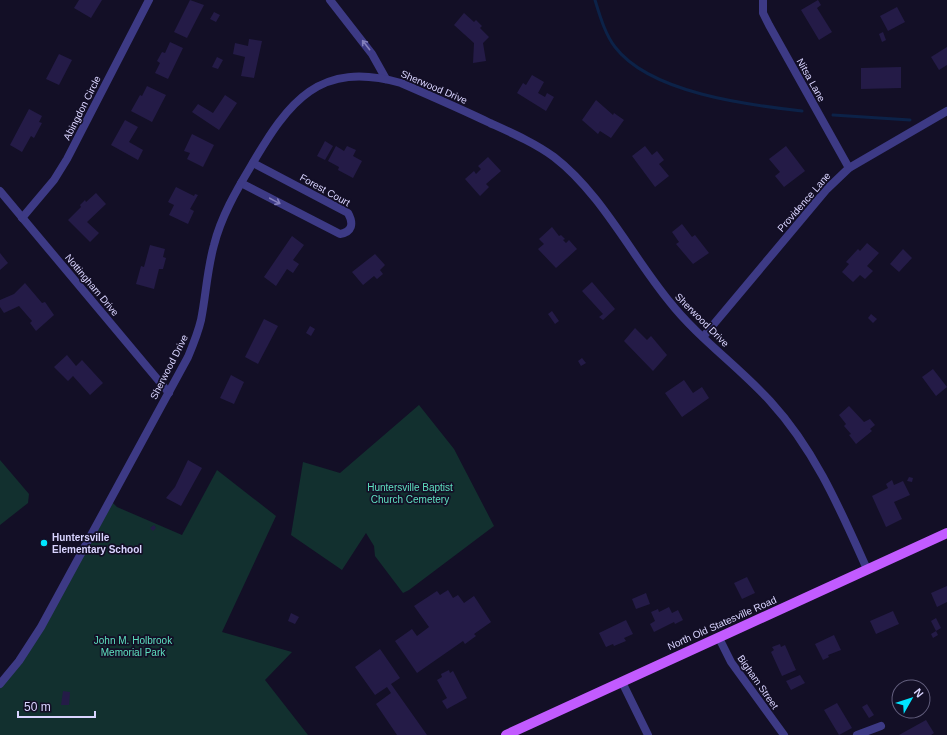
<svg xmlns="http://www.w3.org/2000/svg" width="947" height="735" viewBox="0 0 947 735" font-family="Arial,sans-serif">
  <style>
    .green { fill: #12302f }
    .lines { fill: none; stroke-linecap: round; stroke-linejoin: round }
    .stream { stroke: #0c2248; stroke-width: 3 }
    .building { fill: #241b47 }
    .street { stroke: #3d3a85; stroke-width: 8 }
    .primary { stroke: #c25bff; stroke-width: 10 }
    .oneway { stroke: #837fbc }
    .poi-dot { fill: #00e5ff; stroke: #130f26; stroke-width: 1.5 }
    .labels { text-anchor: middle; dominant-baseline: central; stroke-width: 3.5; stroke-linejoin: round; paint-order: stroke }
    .street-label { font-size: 10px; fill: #d9d4ff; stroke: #130f26 }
    .park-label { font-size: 10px; fill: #5fe0c0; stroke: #130f26 }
    .poi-label { font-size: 10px; font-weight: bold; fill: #d9d4ff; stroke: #130f26; text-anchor: start }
  </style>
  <rect width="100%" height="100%" fill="#130f26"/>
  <g class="green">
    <path d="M419,405L454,449L494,526L409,590L403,593L375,556L374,546L366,533L342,570L291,535L303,462L340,473Z"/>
    <path d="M0,460L29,494L28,503L0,525Z"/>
    <path d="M217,470L276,516L222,632L292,652L265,680L308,735H0V684L19,661L110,500L117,507L182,535Z"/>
  </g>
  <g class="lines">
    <g class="stream">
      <path d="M595,0C600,16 605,34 615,47C650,93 748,105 802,111"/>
      <path d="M833,115L910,120"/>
    </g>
  </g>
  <g class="building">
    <path d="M79,0H102L91,18L74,8Z"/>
    <path d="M190,0L204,5L187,38L174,32Z"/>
    <path d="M818,0L821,5L817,8L832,32L819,40L801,10Z"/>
    <path d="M897,7L905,22L888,31L880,16Z"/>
    <path d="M214,12L220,15L216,22L210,19Z"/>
    <path d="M464,13L474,22L476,20L482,26L480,28L489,37L483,43L486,61L473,63L474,43L454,25Z"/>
    <path d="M883,32L886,40L882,42L879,34Z"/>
    <path d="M249,39L262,41L254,78L241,76L245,57L233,54L235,43L248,46Z"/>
    <path d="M170,42L183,48L168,79L155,73L160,63L157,61L162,52L165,53Z"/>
    <path d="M947,47V65L939,70L931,57Z"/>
    <path d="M59,54L72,60L59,85L46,79Z"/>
    <path d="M217,57L223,60L218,69L212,67Z"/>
    <path d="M901,67V88L861,89V68Z"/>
    <path d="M532,75L544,82L538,93L545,97L547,93L554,97L546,111L517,93L523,83L526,85Z"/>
    <path d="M147,86L166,95L152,122L131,111L140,95L142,96Z"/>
    <path d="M225,95L237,103L219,130L192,112L198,104L213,113Z"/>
    <path d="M596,100L613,115L614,113L624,120L611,138L600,131L598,134L582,120Z"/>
    <path d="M29,109L42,116L39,122L42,123L34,138L31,136L22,152L10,145Z"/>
    <path d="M125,120L138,127L129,142L143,150L138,160L111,145Z"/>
    <path d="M192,134L214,145L203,167L187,159L190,153L184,151Z"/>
    <path d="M325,141L333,146L325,160L317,156Z"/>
    <path d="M336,146L344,151L347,146L356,150L353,156L362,161L353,178L338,170L339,167L328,161Z"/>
    <path d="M645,146L652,155L657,151L664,160L659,164L669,176L655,187L632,156Z"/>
    <path d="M786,146L805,171L784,187L775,176L780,172L769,159Z"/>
    <path d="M488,157L501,171L486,184L489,187L480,196L465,179L474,171L476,174L481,169L478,166Z"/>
    <path d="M176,187L194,196L195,194L198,195L190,209L194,211L188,224L169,215L174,205L168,202Z"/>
    <path d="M96,193L106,204L87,222L99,233L90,242L68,220L81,207L80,205L85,200L86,202Z"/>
    <path d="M682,224L692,237L695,235L709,253L693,264L676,244L679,242L672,232Z"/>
    <path d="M552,227L559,236L561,235L565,239L563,240L566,243L569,240L577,249L556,268L538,249L544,244L539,239Z"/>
    <path d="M292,236L304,245L293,260L299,264L293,273L287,269L276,286L264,277Z"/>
    <path d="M867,243L879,253L867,266L873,271L865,279L860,275L853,282L842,272L849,264L846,262L858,249L860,251Z"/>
    <path d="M150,245L165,249L163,257L166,258L163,269H159L154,289L136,284L141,266L144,267Z"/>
    <path d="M903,249L912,258L899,272L890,264Z"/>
    <path d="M0,253L8,263L0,270Z"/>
    <path d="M375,254L385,265L380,270L383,274L377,279L374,276L363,285L352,272Z"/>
    <path d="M592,282L615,309L603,320L599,317L603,314L582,291Z"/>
    <path d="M25,283L42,303L45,302L54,315L36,331L30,323L32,321L19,306L4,313L0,307V300L14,294Z"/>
    <path d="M552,311L559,321L555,324L548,314Z"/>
    <path d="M871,314L877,319L873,323L868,318Z"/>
    <path d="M264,319L278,326L258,364L245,357Z"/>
    <path d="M310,326L315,329L311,336L306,333Z"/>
    <path d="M635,328L647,340L651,336L667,355L653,371L624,341Z"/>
    <path d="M67,355L76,366L82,360L103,383L90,395L73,376L68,381L54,367Z"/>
    <path d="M582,358L586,363L581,366L578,361Z"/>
    <path d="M933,369L947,387L936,396L922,377Z"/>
    <path d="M231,375L244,382L234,404L220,398Z"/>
    <path d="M684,380L693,393L702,387L709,398L682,417L665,393Z"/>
    <path d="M849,406L864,422L870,419L875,425L870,429L872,431L856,444L849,435L851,434L844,426L846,424L839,415Z"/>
    <path d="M188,460L202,468L181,506L166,498L175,487Z"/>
    <path d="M909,477L913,478L912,482L907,481Z"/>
    <path d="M892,480L894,485L903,481L910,495L894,502L902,519L886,527L872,496L888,488L886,484Z"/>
    <path d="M154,525L156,528L153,531L150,528Z"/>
    <path d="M747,577L755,593L742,599L734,583Z"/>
    <path d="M947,586V602L937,607L931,593Z"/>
    <path d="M448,590L453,598L458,595L464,603L474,596L491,622L474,634L476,636L465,644L463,641L417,673L395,641L412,629L417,636L429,627L414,606L437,591L440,595Z"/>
    <path d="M646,593L650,604L636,609L632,599Z"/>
    <path d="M669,607L672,613L678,610L683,620L675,624L674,622L654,632L650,624L655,621L651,612L658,609L659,612Z"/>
    <path d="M893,611L899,624L876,634L870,621Z"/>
    <path d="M291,613L299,617L295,624L288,621Z"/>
    <path d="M936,618L941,628L936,631L931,621Z"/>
    <path d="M626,620L633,634L624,638L626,641L614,646L613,644L606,647L599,633Z"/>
    <path d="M936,631L938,635L933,638L931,634Z"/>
    <path d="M834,635L841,650L828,655L829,657L823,660L815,644Z"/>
    <path d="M780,644L781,647L785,645L796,670L782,676L771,652L774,650L772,647Z"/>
    <path d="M380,649L400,678L391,684L427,735H397L376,704L391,693L387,687L375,695L355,667Z"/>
    <path d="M449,670L450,673L453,671L467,698L447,709L442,701L447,698L437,680L442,677L441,674Z"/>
    <path d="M800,675L805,683L791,690L786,681Z"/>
    <path d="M63,691L70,692L69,705H61Z"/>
    <path d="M837,703L852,728L839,735L824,710Z"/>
    <path d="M867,704L874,715L869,718L862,707Z"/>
    <path d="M926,720L934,733L931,735H899Z"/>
  </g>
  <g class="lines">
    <g class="street">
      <path d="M330,0L372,54L386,79"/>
      <path d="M763,0V13L769,25L849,168"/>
      <path d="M241,183L340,234C352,232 354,224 348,213L253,163"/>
      <path d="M0,191L169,393"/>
      <path d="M22,218L54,180L67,159L149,0"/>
      <path d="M703,337L827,189L849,168L947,111"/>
      <path d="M719,638L731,662L784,735"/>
      <path d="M622,682L648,735"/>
      <path d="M0,684L19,661L41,627L188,357C193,345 198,333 201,320C206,295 207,270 214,245C221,217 236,191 251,166C289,101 319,60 401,83C431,96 461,109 490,123C512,133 535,143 554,157C601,193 632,256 669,301C698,338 738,366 770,401C815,450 840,509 867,569"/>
      <path d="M857,735L881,726"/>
    </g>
    <path class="primary" d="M506,735L947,533"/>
  </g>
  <defs><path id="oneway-shaft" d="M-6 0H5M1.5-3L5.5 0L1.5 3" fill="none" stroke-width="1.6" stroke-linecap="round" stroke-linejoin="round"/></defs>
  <g class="oneway">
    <use href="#oneway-shaft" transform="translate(366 45) rotate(-128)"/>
    <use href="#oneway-shaft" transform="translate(275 201) rotate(28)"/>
  </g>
  <circle class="poi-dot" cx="44" cy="543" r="4"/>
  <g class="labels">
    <g class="street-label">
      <text transform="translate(811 80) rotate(61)">Nitsa Lane</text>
      <text transform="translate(434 87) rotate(23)">Sherwood Drive</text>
      <text transform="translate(82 108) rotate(-63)">Abingdon Circle</text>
      <text transform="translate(325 190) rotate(29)">Forest Court</text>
      <text transform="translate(804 202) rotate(-49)">Providence Lane</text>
      <text transform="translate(92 285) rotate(50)">Nottingham Drive</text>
      <text transform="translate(702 320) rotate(45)">Sherwood Drive</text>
      <text transform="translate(169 367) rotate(-63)">Sherwood Drive</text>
      <text transform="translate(722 623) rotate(-24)">North Old Statesville Road</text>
      <text transform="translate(758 682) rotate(55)">Bigham Street</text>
    </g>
    <g class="park-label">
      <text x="410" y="487">Huntersville Baptist<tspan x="410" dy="12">Church Cemetery</tspan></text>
      <text x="133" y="640">John M. Holbrook<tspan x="133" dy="12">Memorial Park</tspan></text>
    </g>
    <g class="poi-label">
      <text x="52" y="537">Huntersville<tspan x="52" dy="12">Elementary School</tspan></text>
    </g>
  </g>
  <g transform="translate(911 699) rotate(51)"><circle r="19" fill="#130f26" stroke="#625e7d"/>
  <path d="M0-3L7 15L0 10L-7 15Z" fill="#00e5ff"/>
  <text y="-6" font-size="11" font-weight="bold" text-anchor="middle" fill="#d9d4ff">N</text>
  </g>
  <path d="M18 711v6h77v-6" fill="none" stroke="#d9d4ff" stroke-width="2"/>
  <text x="24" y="711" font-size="12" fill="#d9d4ff" stroke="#130f26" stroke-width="3" paint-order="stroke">50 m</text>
</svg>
